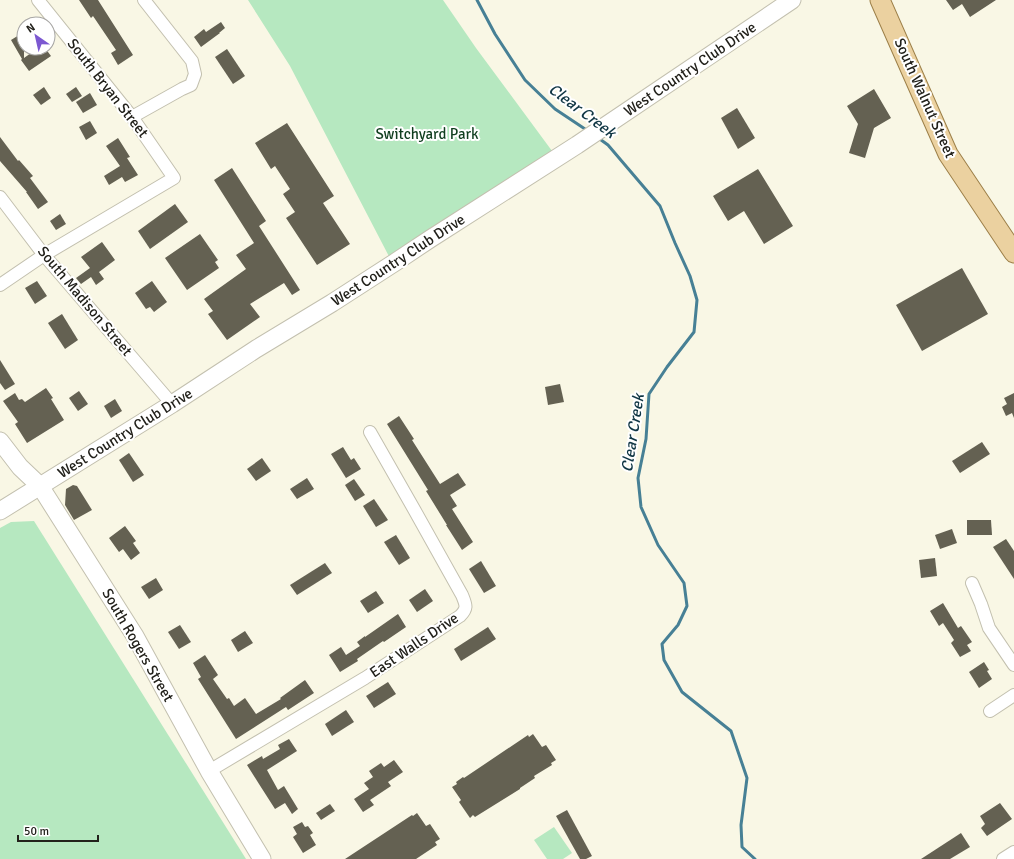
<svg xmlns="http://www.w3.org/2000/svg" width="1014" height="859" viewBox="0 0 1014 859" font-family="Signika,sans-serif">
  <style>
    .green { fill: #b6e8c0 }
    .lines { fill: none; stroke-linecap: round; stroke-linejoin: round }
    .stream { stroke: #478095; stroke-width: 3 }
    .building { fill: #646152 }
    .street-casing { stroke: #c3c0af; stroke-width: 14 }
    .secondary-casing { stroke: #c3c0af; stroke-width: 19 }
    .primary-casing { stroke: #9c7f48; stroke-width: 21 }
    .street { stroke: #fff; stroke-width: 12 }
    .secondary { stroke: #fff; stroke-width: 17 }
    .primary { stroke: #ebd1a0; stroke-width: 19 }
    .labels { text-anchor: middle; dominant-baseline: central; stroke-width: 4; stroke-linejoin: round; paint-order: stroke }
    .street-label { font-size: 15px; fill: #22211b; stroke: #fff }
    .park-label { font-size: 15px; fill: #103e1f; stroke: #fff }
    .water-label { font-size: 16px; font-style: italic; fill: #103644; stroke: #fff }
  </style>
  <rect width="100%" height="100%" fill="#f9f7e5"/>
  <g class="green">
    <path d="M248,0H443L476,48L555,155L394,266L290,66Z"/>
    <path d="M34,521L246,859H0V528L11,522Z"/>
    <path d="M554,827L572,853L563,859H547L534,840Z"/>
  </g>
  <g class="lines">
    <g class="stream">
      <path d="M477,0L495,34L525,80L555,109L588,131"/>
      <path d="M597,137L608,145L660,206L675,243L690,276L697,300L694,332L667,367L649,394L646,439L638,478L641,507L658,545L684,583L687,606L678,625L662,644L664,660L682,692L731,731L747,778L741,825L742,847L755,859"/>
    </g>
  </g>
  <g class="building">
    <path d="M79,0H98L133,55L118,65L111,53L116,50L93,16L91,18Z"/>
    <path d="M946,0H996L970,17L962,4L953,10Z"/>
    <path d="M221,22L225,28L219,33H220L201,47L194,37L204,29L206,32Z"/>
    <path d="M24,32V58L38,48H45L51,56L29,71L21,60L22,59L11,40Z"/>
    <path d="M227,49L245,76L233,84L215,57Z"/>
    <path d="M44,87L51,98L41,105L33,95Z"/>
    <path d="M76,87L82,96L72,102L66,94Z"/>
    <path d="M874,89L891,118L874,128L865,158L849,153L858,124L847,106Z"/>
    <path d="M90,93L97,105L83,113L76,102Z"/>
    <path d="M737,108L755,138L738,149L721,118Z"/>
    <path d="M90,121L97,133L86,140L79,127Z"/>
    <path d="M287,123L334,196L323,203L350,244L317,265L286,218L295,212L283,194L290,189L275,166L271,169L255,143Z"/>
    <path d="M0,137L18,161L19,160L33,176L30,178L48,202L38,209L26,192H27L0,161Z"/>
    <path d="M118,138L130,157L127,158L138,175L125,182L122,177L109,185L104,176L120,166L106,146Z"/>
    <path d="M232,168L266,221L259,226L300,290L292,295L284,283L250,304L260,317L227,340L208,314L213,311L204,299L246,269L236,255L254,243L214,180Z"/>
    <path d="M758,169L793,226L764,244L744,211L728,221L713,196Z"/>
    <path d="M175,204L188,222L150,249L138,231Z"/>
    <path d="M60,214L66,224L56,230L50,221Z"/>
    <path d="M200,234L218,260L215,262L219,268L187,290L165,258Z"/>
    <path d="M102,242L115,260L99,272L104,279L96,285L91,277L81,284L76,278L90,268L81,257Z"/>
    <path d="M962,268L988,314L922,351L896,305Z"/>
    <path d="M37,281L47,296L35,304L25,288Z"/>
    <path d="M152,281L167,302L154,312L150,307L146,309L135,293Z"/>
    <path d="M62,314L78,340L65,349L48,323Z"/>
    <path d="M0,360L15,384L5,390L0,383Z"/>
    <path d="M560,384L564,402L548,405L545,387Z"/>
    <path d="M46,388L53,398L51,399L64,420L27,443L15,424L18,422L3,401L15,393L19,400L22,399L25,402Z"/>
    <path d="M79,391L88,404L78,411L69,398Z"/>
    <path d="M1014,393V418L1012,413L1006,416L1002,407L1007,404L1004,398Z"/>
    <path d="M115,399L122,411L111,418L104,406Z"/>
    <path d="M399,416L414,439L412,440L440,484L458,473L466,485L450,495L457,506L452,509L473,542L462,550L446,525H447L426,491L428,490L387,424Z"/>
    <path d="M982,442L990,454L960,473L952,461Z"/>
    <path d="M343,447L351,460L354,458L361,469L346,478L331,454Z"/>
    <path d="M129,453L144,475L133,482L119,460Z"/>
    <path d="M262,458L271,471L256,481L247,469Z"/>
    <path d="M307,478L314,489L297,499L290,489Z"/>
    <path d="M354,479L365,495L355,501L345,485Z"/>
    <path d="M73,485L77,486L92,510L74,520L65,505L66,489Z"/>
    <path d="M374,499L388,520L376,527L363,506Z"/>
    <path d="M967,520H991L992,535H967Z"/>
    <path d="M125,526L136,541L133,543L140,553L131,560L123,549L119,552L109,538Z"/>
    <path d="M952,529L957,543L940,549L935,535Z"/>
    <path d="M396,535L410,558L399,565L384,542Z"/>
    <path d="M1006,539L1014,551V579L993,547Z"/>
    <path d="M935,558L937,576L921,578L919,560Z"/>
    <path d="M481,561L496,586L484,593L469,569Z"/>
    <path d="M325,563L332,573L297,595L290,585Z"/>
    <path d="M156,578L163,590L149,599L141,587Z"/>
    <path d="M425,589L433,601L417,612L409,600Z"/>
    <path d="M376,591L384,603L368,613L360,601Z"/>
    <path d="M943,603L958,628L961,626L972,642L967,645L971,651L960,657L951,643L954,640L943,623L939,626L930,611Z"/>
    <path d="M398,614L406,627L384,642L383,641L357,659L358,661L340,672L329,655L341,647L346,655L360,646L357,642L365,636V637Z"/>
    <path d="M180,625L191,642L179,649L168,632Z"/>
    <path d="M488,627L496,639L461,661L454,649Z"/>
    <path d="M245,631L253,643L238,652L231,640Z"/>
    <path d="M205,655L218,675L213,679L227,699L229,698L234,706L245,698L256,714L281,699L280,698L305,680L314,693L288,710L286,707L236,739L198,679L201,677L193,663Z"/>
    <path d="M984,662L989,670L987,671L992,679L979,688L969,672Z"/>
    <path d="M388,682L396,694L374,708L366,696Z"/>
    <path d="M346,710L354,722L332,736L325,724Z"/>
    <path d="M533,734L542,747L546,745L556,760L551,763L552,765L534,776L535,778L520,788V789L475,817L473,815L470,818L459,802L461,800L452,787L457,784L456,782L463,777L464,778L528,735L529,737Z"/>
    <path d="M289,739L297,751L267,770L278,790L284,786L298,809L292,814L285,803L275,809L259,784L247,765L262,756L263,759L280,749L278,745Z"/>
    <path d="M394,760L403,772L388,782L391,786L370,800L374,805L363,812L354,799L369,789L364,783L373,777L369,771L381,763L384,767Z"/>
    <path d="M1000,803L1012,819L987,836L981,828L985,824L980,816Z"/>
    <path d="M330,804L335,811L321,820L316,813Z"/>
    <path d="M567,810L592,856L586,859H580L556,816Z"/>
    <path d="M417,813L426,826L430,824L440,839L435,842L437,845L416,859H345L412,815L413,816Z"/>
    <path d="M302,822L305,827L308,826L313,833L310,835L316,845L303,853L293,837L297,834L293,827Z"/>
    <path d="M961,833L970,847L950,859H921Z"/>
  </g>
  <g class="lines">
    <g class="street-casing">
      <g id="street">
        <path d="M132,117L182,89L191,85L195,74L192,61L144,0"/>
        <path d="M0,197L44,255L172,404"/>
        <path d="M0,285L44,255L174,178L132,117L38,0"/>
        <path d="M972,583L981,604L989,628L1014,665"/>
        <path d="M990,711L1014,695"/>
        <path d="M209,771L365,678L460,616C468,608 466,605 462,595L415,511L370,432"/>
        <path d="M1003,859L1014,852"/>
      </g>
    </g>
    <g class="secondary-casing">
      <g id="secondary">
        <path d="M0,441L20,467L40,486L135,636L209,771L262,859"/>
        <path d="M0,511L172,404L256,349L332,303L397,261L430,239L577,145L792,0"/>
      </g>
    </g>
    <g class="primary-casing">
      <path id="primary" d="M880,0L948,154L1014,253"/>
    </g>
    <use href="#street" class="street"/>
    <use href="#secondary" class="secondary"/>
    <use href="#primary" class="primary"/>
  </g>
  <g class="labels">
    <g class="street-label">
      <text transform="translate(690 69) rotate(-34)">West Country Club Drive</text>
      <text transform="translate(108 88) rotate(52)">South Bryan Street</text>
      <text transform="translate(925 98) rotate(66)">South Walnut Street</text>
      <text transform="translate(398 260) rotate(-33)">West Country Club Drive</text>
      <text transform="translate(85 301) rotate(50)">South Madison Street</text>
      <text transform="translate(125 433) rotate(-32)">West Country Club Drive</text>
      <text transform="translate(138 645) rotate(60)">South Rogers Street</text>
      <text transform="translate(414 645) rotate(-34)">East Walls Drive</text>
    </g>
    <g class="park-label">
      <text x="427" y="134">Switchyard Park</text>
    </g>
    <g class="water-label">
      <text transform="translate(582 111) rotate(37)">Clear Creek</text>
      <text transform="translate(633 433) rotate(-81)">Clear Creek</text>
    </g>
  </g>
  <g transform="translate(36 36) rotate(326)"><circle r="19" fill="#ffffff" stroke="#a7a6a4"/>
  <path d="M0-3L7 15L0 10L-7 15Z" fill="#7c58d1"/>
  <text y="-6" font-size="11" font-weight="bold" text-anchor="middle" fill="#22211b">N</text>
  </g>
  <path d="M18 835v6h80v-6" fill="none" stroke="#22211b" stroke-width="2"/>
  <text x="24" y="835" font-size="12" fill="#22211b" stroke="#ffffff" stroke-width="3" paint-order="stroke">50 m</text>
</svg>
